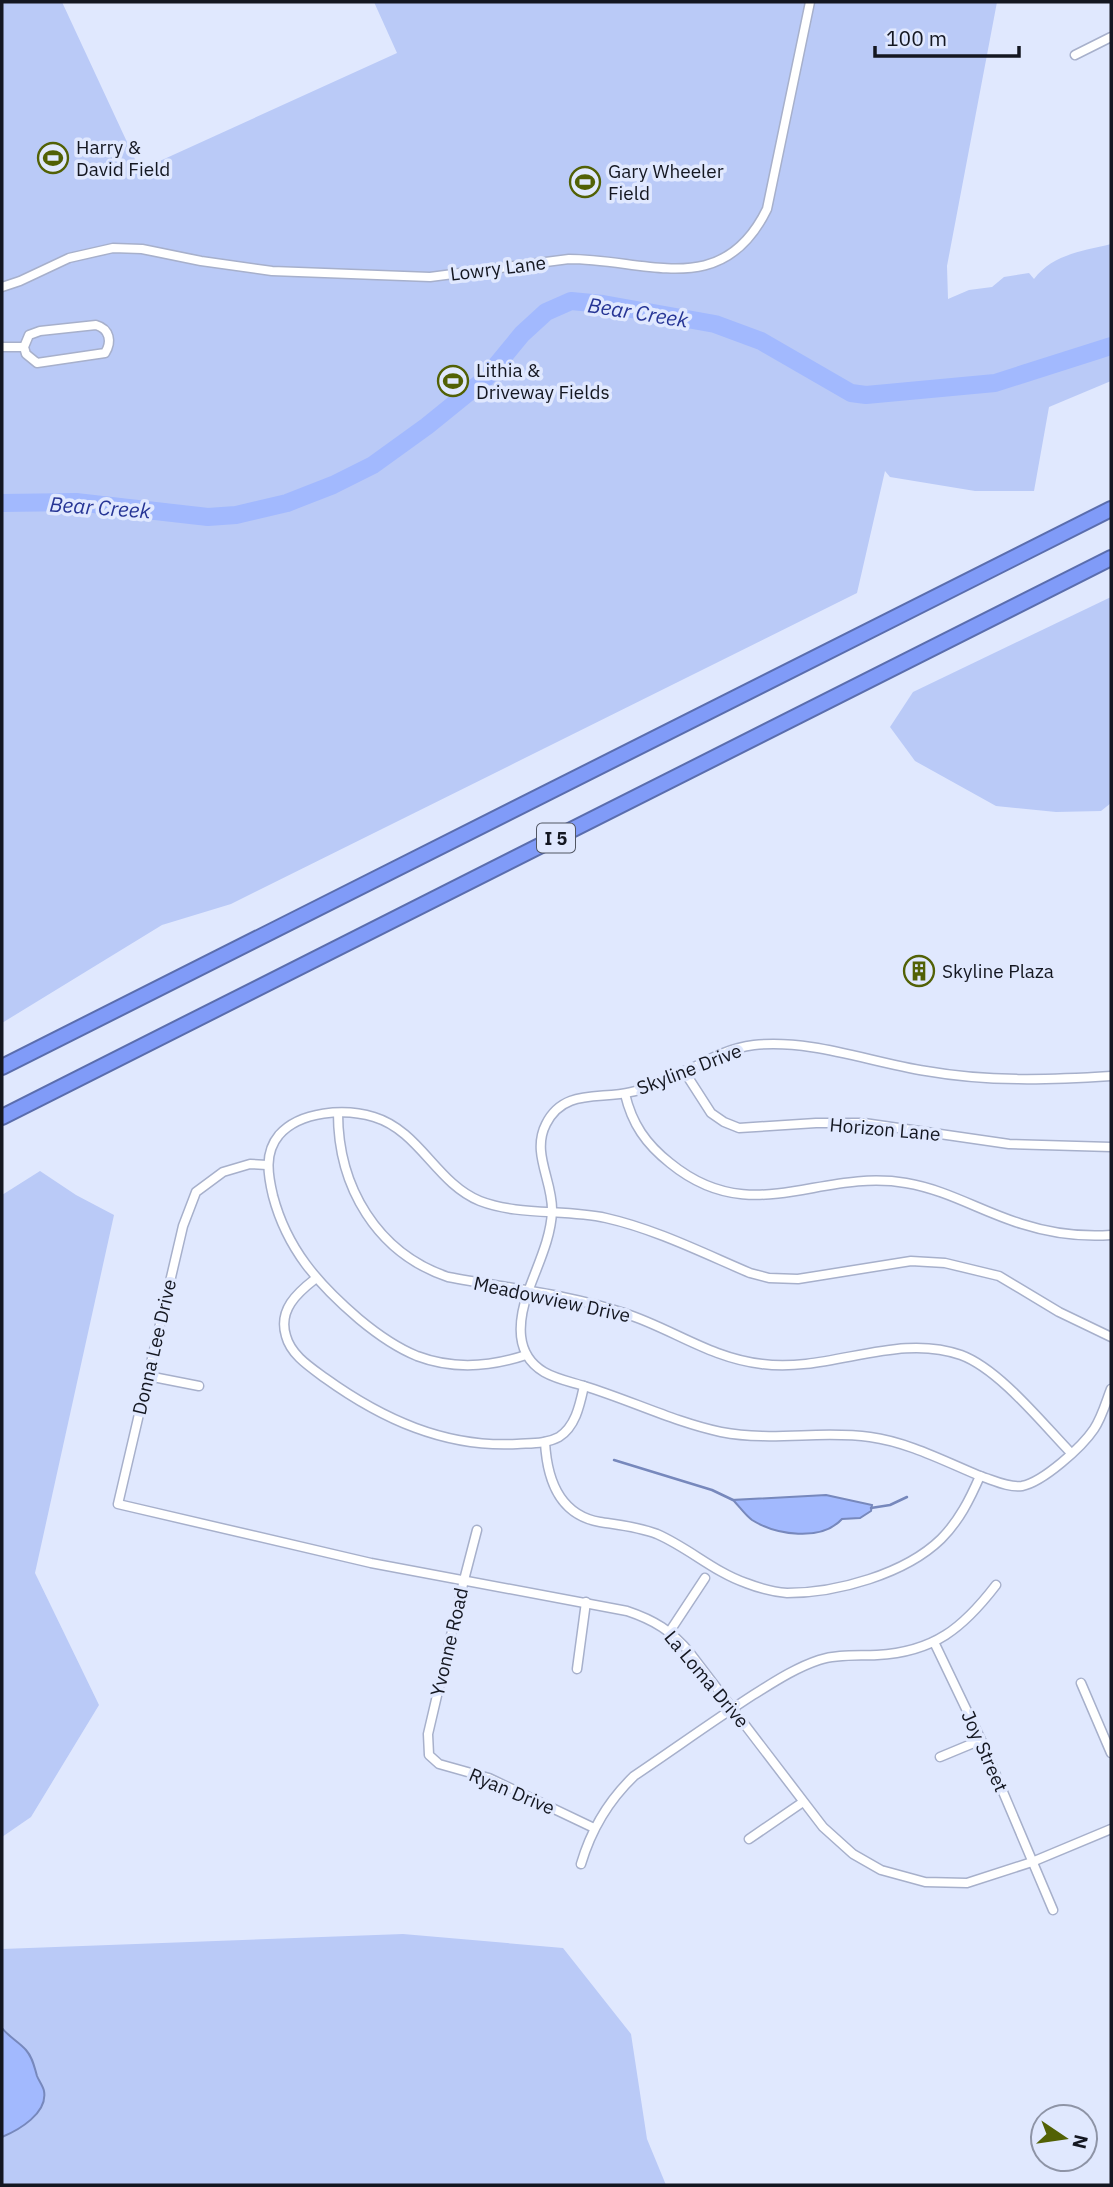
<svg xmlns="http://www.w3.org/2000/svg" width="1113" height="2187" viewBox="0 0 1113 2187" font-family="'IBM Plex Sans',sans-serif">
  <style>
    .green { fill: #bacaf7 }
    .water { fill: #a2b9fe; stroke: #7788bc; stroke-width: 2 }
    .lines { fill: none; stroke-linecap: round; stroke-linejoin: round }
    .stream { stroke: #7788bc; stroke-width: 2.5 }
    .river { stroke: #a2b9fe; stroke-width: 18 }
    .street-casing { stroke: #a7b0cb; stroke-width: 11 }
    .highway-casing { stroke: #5a6dad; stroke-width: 18 }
    .street { stroke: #fff; stroke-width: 8 }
    .highway { stroke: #809bf8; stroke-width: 14 }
    .labels { text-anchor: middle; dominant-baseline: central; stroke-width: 7; stroke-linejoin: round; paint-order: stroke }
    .shield { fill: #e0e8fe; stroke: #515663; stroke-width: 2 }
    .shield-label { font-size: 18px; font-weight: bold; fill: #141721 }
    .poi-label { font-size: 19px; fill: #141721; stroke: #e0e8fe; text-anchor: start }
    .street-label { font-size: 19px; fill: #141721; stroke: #e0e8fe }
    .water-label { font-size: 21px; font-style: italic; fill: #263595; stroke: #e0e8fe }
  </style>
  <rect width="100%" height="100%" fill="#e0e8fe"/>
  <g class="green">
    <path d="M2,2H62L140,170L397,53L374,2H997L947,266L948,299L969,290L992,287L1004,277L1029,273L1034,279C1053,254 1083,251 1111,244V381L1049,407L1034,491H975L890,477L885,471L857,593L231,904L162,925L2,1023Z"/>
    <path d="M1111,597V803L1101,811L1056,812L996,806L915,761L890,727L913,692Z"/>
    <path d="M40,1171L76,1195L114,1215L35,1573L99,1705L31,1817L2,1837V1195Z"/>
    <path d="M403,1934L563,1948L631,2034L647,2139L666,2185H2V1949Z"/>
  </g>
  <g class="water">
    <path d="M826,1495L872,1505L871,1511L860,1518L842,1519C821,1542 776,1535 752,1520C745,1515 739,1506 733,1500Z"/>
    <path d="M2,2028C9,2037 19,2042 26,2050C33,2058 34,2066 37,2076C39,2081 43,2086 44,2091C48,2113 19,2130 2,2137Z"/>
  </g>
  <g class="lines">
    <g class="stream">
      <path d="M614,1460L712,1490L733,1500"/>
      <path d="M871,1508L890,1505L907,1497"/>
    </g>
    <path class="river" d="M2,503L76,502L208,517L236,515L287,503L333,485L373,465L427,426L485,379L522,334L546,312L571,301L603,304L715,324L761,341L851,393L866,395L995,383L1111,346"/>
    <g class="street-casing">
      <g id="street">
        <path d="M1075,55L1111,37"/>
        <path d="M2,287L20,281L69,258L113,248L142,249L201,261L272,271L430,277L569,259C647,259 722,301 767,209L810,2"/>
        <path d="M96,325C110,329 112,342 105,353L37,363L26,354L24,347L29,335L40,331Z"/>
        <path d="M2,347H24"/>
        <path d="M684,1071L711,1113L724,1122L739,1128L816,1123H864L1009,1144L1111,1147"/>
        <path d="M625,1094C632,1124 646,1144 670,1163C752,1230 818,1168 906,1183C948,1190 982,1212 1022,1224C1050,1233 1082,1237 1111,1235"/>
        <path d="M338,1113C338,1187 377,1253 448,1277C506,1288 568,1294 624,1313C673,1329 710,1358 762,1364C829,1373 896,1332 961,1355C999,1369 1042,1423 1071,1453"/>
        <path d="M267,1165L250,1164L223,1172L196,1192L183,1226L118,1504L371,1563L627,1611C654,1620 672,1631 690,1653L823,1827L853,1854L881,1870L925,1882L967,1883L1032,1862L1111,1829"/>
        <path d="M315,1279C297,1293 278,1310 286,1336C291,1355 310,1367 325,1378C382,1419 445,1448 517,1444C531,1443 546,1444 559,1437C576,1426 580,1404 584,1386C571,1382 556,1379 544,1372C514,1354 518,1321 528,1292C537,1266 551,1239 552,1211C553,1181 531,1153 546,1124C564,1088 600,1100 631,1092C643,1089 655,1087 666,1081C696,1068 720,1049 754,1045C812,1039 869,1062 926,1071C988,1082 1049,1080 1111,1076"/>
        <path d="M526,1355C490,1367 454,1370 417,1356C395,1347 377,1334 359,1319C318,1284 287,1249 273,1196C268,1175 264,1153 279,1135C300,1111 345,1108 374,1117C420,1131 436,1183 480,1201C519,1216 565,1209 606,1218C655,1229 703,1253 750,1273L769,1278L798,1279L911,1261L945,1263L999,1276L1059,1312L1111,1337"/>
        <path d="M148,1376L199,1386"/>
        <path d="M545,1442C547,1479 559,1515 600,1522C619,1525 639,1527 657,1534C689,1548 714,1572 746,1583C759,1588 773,1592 787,1593C837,1593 905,1574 941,1539C959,1521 970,1499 980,1476C946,1462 908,1442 870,1437C820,1430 773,1442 721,1432C674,1422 630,1400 584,1386"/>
        <path d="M980,1476C993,1480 1009,1488 1022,1486C1043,1482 1082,1447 1094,1429C1102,1417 1106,1402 1111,1389"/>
        <path d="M477,1530L464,1580L428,1734L429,1755L439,1764L489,1778L594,1828"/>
        <path d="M670,1631L705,1578"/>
        <path d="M934,1642L981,1740L1053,1910"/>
        <path d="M577,1669L586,1602"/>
        <path d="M1081,1683L1111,1753"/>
        <path d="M940,1757L981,1740"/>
        <path d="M749,1839L803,1802"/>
        <path d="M581,1864C591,1830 608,1801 634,1776C674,1749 713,1721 753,1695C774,1682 795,1668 819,1660C838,1654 858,1656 877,1655C934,1652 963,1628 996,1585"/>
      </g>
    </g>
    <g class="highway-casing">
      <g id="highway">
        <path d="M2,1067L1111,509"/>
        <path d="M2,1117L1111,558"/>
      </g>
    </g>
    <use href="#street" class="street"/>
    <use href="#highway" class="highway"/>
  </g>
  <defs>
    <g id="stadium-ring" transform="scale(1.575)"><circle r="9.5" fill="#e0e8fe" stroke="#526105" stroke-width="1.5"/><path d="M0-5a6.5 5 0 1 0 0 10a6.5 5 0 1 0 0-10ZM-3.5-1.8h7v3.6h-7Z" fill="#526105"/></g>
    <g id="building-ring" transform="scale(1.575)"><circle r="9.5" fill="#e0e8fe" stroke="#526105" stroke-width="1.5"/><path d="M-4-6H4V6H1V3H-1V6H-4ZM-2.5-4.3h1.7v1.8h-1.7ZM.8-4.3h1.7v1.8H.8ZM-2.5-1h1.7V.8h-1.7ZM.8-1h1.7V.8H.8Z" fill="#526105"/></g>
  </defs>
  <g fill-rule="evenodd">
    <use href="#stadium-ring" x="53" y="158"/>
    <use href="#stadium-ring" x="585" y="182"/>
    <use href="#stadium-ring" x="453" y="381"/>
    <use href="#building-ring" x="919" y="971"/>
  </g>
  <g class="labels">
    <rect class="shield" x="537" y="823.5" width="38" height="29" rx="5"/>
    <g class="shield-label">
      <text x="556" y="838">I 5</text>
    </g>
    <g class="poi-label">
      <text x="76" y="147">Harry &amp;<tspan x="76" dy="22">David Field</tspan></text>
      <text x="608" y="171">Gary Wheeler<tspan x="608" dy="22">Field</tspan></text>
      <text x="476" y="370">Lithia &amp;<tspan x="476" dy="22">Driveway Fields</tspan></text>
      <text x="942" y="971">Skyline Plaza</text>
    </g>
    <g class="street-label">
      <text transform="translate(498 268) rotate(-7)">Lowry Lane</text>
      <text transform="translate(689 1069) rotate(-21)">Skyline Drive</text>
      <text transform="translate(885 1129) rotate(5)">Horizon Lane</text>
      <text transform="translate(552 1299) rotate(12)">Meadowview Drive</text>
      <text transform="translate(154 1347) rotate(-77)">Donna Lee Drive</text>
      <text transform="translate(449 1642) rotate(-77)">Yvonne Road</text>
      <text transform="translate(707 1679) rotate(50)">La Loma Drive</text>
      <text transform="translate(985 1751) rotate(66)">Joy Street</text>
      <text transform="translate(512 1791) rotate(23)">Ryan Drive</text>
    </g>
    <g class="water-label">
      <text transform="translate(638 312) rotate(9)">Bear Creek</text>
      <text transform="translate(100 507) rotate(4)">Bear Creek</text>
    </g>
  </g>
  <rect width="1113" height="2187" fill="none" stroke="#141721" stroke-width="7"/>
  <g transform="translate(1064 2138) rotate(103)"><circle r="33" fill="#e0e8fe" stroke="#8e94a6" stroke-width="2"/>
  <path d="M0-5L12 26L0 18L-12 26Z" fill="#526105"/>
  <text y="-10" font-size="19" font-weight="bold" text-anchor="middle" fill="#141721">N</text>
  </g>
  <path d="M875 46v10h144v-10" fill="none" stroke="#141721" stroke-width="3.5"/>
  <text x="886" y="46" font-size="21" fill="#141721" stroke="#e0e8fe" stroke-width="5" paint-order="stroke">100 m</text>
</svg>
